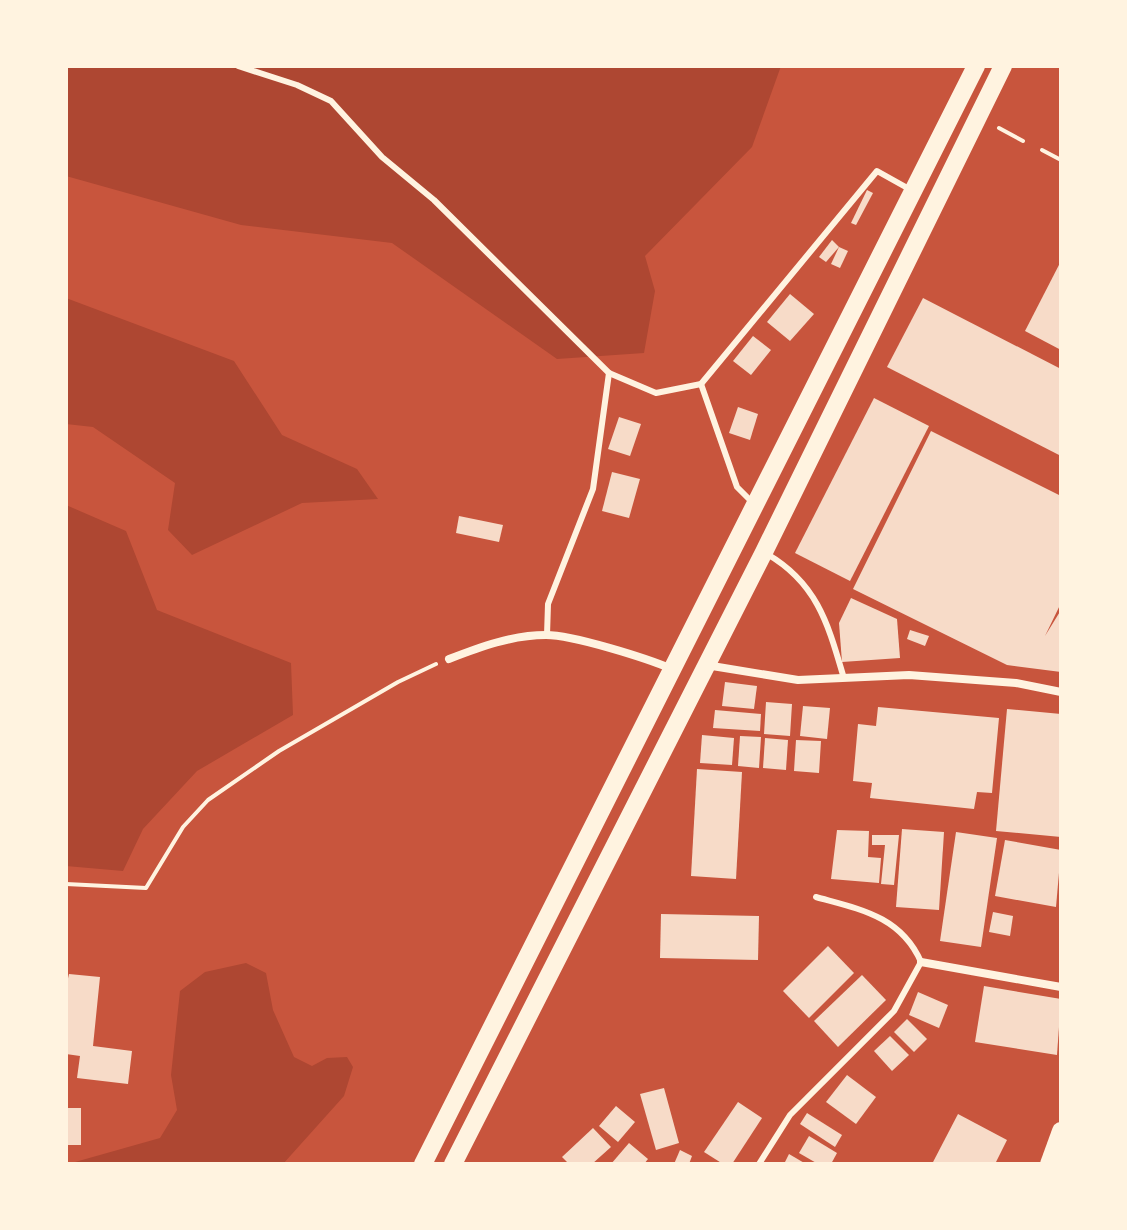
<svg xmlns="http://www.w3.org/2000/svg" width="1127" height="1230" viewBox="0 0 1127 1230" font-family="'Golos Text',sans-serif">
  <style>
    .green { fill: #ae4732 }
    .building { fill: #f7dbc8 }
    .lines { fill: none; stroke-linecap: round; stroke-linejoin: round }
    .path { stroke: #fff3e0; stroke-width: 4 }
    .service { stroke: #fff3e0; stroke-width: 6 }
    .minor { stroke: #fff3e0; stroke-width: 8 }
    .primary { stroke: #fff3e0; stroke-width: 18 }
  </style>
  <rect width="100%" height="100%" fill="#c8553d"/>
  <g class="green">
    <path d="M66,66H781L752,147L645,256L655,291L644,353L557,359L392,243L241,225L66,176Z"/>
    <path d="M66,298L234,361L282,435L357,469L378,499L302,503L192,555L168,530L175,483L93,427L66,424Z"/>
    <path d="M66,505L126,531L157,610L291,663L293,715L197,771L143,829L123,871L66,866Z"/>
    <path d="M246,963L266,973L273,1010L294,1057L312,1066L327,1058L347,1057L353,1067L344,1096L283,1164H68L160,1138L177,1110L171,1075L180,991L205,972Z"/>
  </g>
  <g class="building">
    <path d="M867,190L873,193L856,225L851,223Z"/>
    <path d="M832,240L839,247L826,262L819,257Z"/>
    <path d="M839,247L848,251L840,268L831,264Z"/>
    <path d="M1061,261V350L1025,331Z"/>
    <path d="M790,294L814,314L790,341L767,322Z"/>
    <path d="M923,298L1061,369V456L887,367Z"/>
    <path d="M753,336L771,350L751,375L733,361Z"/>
    <path d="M874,398L929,426L850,581L795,553Z"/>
    <path d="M738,407L758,414L750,440L729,433Z"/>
    <path d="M619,417L641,424L630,456L608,449Z"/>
    <path d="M931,431L1061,496V603L1045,636L1061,610V672L1007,665L853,589Z"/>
    <path d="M612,472L640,479L629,518L602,511Z"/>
    <path d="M459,516L503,525L499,542L456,533Z"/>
    <path d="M851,598L897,619L900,658L842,662L839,623Z"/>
    <path d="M910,630L929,636L925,646L907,639Z"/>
    <path d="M725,682L757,686L754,709L722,706Z"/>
    <path d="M766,702L792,704L790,736L764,734Z"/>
    <path d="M803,706L830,708L827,739L800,736Z"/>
    <path d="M878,707L999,718L992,793L977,792L974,809L870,798L872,783L853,781L858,724L876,726Z"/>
    <path d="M1007,709L1061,714V837L996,831Z"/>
    <path d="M715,710L761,714L760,731L713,728Z"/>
    <path d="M702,735L734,738L732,765L700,763Z"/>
    <path d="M740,736L761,737L759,768L738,766Z"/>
    <path d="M765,738L788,740L786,770L763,768Z"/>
    <path d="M796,740L821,741L819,773L794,771Z"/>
    <path d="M697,769L742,772L736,879L691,876Z"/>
    <path d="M902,829L944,832L939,910L896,907Z"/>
    <path d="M837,830L869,831L868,857L881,858L879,883L831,879Z"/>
    <path d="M956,832L997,838L981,947L940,941Z"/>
    <path d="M872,835H899L894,885L881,884L885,845H872Z"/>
    <path d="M1005,840L1061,850L1056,907L995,896Z"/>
    <path d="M993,912L1013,916L1010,936L989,932Z"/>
    <path d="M661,914L759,916L758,960L660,958Z"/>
    <path d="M828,946L854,973L809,1018L783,991Z"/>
    <path d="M69,974L100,977L93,1046L132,1051L128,1084L77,1078L80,1056L66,1054V987Z"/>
    <path d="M862,975L886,1000L838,1047L814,1021Z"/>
    <path d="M984,986L1061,999L1057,1055L975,1042Z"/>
    <path d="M918,992L948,1005L939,1028L909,1015Z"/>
    <path d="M907,1019L927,1039L914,1052L894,1032Z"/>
    <path d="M890,1036L909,1055L892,1071L874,1051Z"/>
    <path d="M847,1075L876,1097L856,1124L826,1102Z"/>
    <path d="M664,1088L679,1143L656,1150L640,1094Z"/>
    <path d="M738,1102L762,1118L732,1164H723L704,1152Z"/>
    <path d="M616,1106L635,1122L618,1142L599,1126Z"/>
    <rect x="66" y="1108" width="15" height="37"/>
    <path d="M807,1113L842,1135L835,1147L800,1124Z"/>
    <path d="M958,1114L1007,1140L995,1164H932Z"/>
    <path d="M593,1128L611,1147L592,1164H569L562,1157Z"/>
    <path d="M809,1136L837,1153L831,1164H818L799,1153Z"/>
    <path d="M629,1143L648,1159L644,1164H611Z"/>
    <path d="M680,1150L692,1156L689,1164H674Z"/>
    <path d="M789,1154L806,1164H784Z"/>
  </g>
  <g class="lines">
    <g class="path">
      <path d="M999,128L1023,141"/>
      <path d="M1042,150L1061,160"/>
      <path d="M66,884L146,888L183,827L208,800L279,751L398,682L436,664"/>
    </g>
    <g class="service">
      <path d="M238,66L297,85L331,101L382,157L434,200L609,373L656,393L701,384L877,171L911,190"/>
      <path d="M701,384L737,487L753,503"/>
      <path d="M767,554C817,583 828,624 843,675"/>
      <path d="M547,635L548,604L593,489L609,373"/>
      <path d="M759,1164L790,1115L894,1011L921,962C901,916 859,909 816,897"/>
    </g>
    <g class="minor">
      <path d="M449,659C480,647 512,635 546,635C573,635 646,658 672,669"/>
      <path d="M706,665L798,680L909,675L1016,683L1061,692"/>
      <path d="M921,962L1061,987"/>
    </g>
    <g class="primary">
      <path d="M423,1164L976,66"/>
      <path d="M453,1164L764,552L1003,66"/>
      <path d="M1049,1164L1061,1131"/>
    </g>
  </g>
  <rect width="1127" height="1230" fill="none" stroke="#fff3e0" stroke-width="136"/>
</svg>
